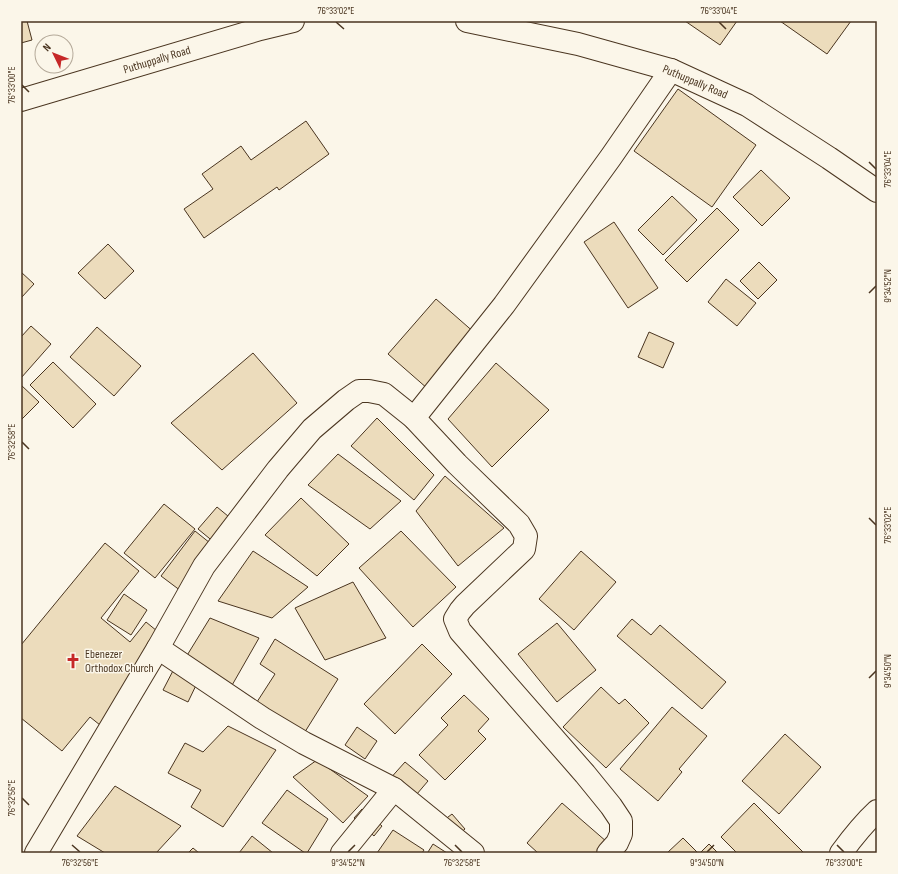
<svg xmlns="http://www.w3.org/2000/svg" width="898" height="874" viewBox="0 0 898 874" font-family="'Sofia Sans Condensed',sans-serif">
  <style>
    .building { fill: #ecdcbc; stroke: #4a3520 }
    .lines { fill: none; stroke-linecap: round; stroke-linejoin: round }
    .minor-casing { stroke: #4a3520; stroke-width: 24 }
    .primary-casing { stroke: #4a3520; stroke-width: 24 }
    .minor { stroke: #fbf6e9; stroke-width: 22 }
    .primary { stroke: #fbf6e9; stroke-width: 22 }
    .ticks { fill: none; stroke: #4a3520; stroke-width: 1.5 }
    .labels { text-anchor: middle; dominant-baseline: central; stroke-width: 3; stroke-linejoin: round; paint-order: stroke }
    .street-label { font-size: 12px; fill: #4a3520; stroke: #fbf6e9 }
    .poi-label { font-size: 12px; fill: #4a3520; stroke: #fbf6e9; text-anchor: start }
    .neatline { fill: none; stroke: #4a3520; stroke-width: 1.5 }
    .ticks-label { font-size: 10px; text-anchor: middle; fill: #4a3520 }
  </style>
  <rect width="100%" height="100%" fill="#fbf6e9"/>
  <g class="building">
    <path d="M21,21H27L32,40L21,43Z"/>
    <path d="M685,21H737L720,45Z"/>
    <path d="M780,21H851L827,54Z"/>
    <path d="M678,89L756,145L712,207L634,151Z"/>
    <path d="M306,121L329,154L279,190L277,187L204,238L184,209L213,189L202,174L241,146L251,160Z"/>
    <path d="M761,170L790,198L762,226L733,197Z"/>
    <path d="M672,196L697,220L663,255L638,230Z"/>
    <path d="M717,208L739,230L687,282L665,260Z"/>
    <path d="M614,222L658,288L628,308L584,242Z"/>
    <path d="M108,244L134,271L105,299L78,273Z"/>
    <path d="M759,262L777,280L758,299L740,281Z"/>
    <path d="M21,272L34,284L21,298Z"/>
    <path d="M726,279L756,303L737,326L708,302Z"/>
    <path d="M436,299L476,334L428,389L388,354Z"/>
    <path d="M31,326L51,344L21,378V337Z"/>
    <path d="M97,327L141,366L114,396L70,357Z"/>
    <path d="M649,332L674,343L663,368L638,357Z"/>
    <path d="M253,353L297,403L222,470L171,423Z"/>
    <path d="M53,362L96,404L73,428L30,385Z"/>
    <path d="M496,363L549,410L492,467L448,419Z"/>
    <path d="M21,385L39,402L21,420Z"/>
    <path d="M377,418L434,475L414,500L351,446Z"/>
    <path d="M338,454L401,501L370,529L308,485Z"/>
    <path d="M445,476L504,528L458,566L416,511Z"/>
    <path d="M301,498L349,544L317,576L265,535Z"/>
    <path d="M164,504L195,529L155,578L124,553Z"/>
    <path d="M217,507L234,521L215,543L198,529Z"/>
    <path d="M195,531L215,547L181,591L161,576Z"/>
    <path d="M401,531L456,587L413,627L359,568Z"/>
    <path d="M105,543L139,571L101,618L130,642L146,622L168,640L100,725L90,717L62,751L21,718V645Z"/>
    <path d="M253,551L308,587L272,618L218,601Z"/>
    <path d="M581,551L616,582L574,630L539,599Z"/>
    <path d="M353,582L386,638L325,660L295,608Z"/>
    <path d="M124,594L147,610L131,635L107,620Z"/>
    <path d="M210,618L259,638L231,687L186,657Z"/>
    <path d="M632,619L651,635L660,625L726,682L702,709L617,636Z"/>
    <path d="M557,623L596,670L557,702L518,654Z"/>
    <path d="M275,639L338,679L303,735L255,705L275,674L260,664Z"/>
    <path d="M422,644L452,674L395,734L364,704Z"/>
    <path d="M176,665L200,677L188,702L163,690Z"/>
    <path d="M601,687L619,704L625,699L649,723L606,768L563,727Z"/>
    <path d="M464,695L489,719L478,731L486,739L445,780L419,755L448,725L441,718Z"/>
    <path d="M672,707L707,736L679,769L682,772L658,801L620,769Z"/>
    <path d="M228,726L276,750L223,827L191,807L201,790L168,773L185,743L203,752Z"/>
    <path d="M357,727L377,741L365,759L345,745Z"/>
    <path d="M785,734L821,767L779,814L742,781Z"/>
    <path d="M317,760L368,796L343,823L293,777Z"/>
    <path d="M405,762L428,781L411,801L388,781Z"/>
    <path d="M115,786L181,826L156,853H105L77,836Z"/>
    <path d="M287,790L328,819L307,853H305L262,823Z"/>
    <path d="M562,803L607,842L598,853H538L527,843Z"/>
    <path d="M754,803L804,853H737L721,837Z"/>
    <path d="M362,809L382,826L374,836L354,818Z"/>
    <path d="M452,814L465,829L453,839L439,824Z"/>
    <path d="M393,830L424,850L422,853H377Z"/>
    <path d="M252,836L273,853H239Z"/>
    <path d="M683,838L698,853H667Z"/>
    <path d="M433,844L447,853H429L428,852Z"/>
    <path d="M709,844L718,853H700Z"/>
    <path d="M193,848L199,853H188Z"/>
  </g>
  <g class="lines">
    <g class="minor-casing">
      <g id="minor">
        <path d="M414,418L504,305L611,157L671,70"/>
        <path d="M158,648L262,718L304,743L394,789L473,853"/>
        <path d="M36,853L158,648L204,566L278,469L312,429L346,400L359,391H369L384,394L414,418L457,464L519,524L526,536L524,549L465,605L460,611L455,619L460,631L585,774L611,806L621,821V834L617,843L608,853"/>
        <path d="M342,853L394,789"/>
        <path d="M841,853C852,838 863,824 877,811"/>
      </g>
    </g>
    <g class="primary-casing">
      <g id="primary">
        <path d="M467,21L578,44L671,70L747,105L829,158L877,191"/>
        <path d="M21,100L260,29L293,21"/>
      </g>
    </g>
    <use href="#minor" class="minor"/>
    <use href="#primary" class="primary"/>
  </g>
  <path class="ticks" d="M336,22L344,29M719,22L726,29M22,85L29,92M869,162L876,169M869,293L876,286M22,442L29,449M869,518L876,525M869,678L876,671M22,798L29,805M72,845L80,852M455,845L462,852M837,845L844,852M348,852L355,845M707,852L714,845"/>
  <defs>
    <g id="church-bare" transform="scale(1.2)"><path d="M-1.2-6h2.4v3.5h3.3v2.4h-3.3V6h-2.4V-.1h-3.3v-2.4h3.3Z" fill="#c62828" stroke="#fbf6e9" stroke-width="2.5" paint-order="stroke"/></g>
  </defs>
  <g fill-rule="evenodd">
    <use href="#church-bare" x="73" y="661"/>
  </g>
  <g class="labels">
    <g class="street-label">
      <text transform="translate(157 60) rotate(-17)">Puthuppally Road</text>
      <text transform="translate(695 82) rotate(23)">Puthuppally Road</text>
    </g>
    <g class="poi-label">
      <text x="85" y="654">Ebenezer<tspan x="85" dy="14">Orthodox Church</tspan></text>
    </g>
  </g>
  <rect width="898" height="874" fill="none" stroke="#fbf6e9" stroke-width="44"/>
  <g transform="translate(54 54) rotate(313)"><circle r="19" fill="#fbf6e9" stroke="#b4a999"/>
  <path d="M0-3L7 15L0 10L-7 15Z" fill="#c62828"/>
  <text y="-6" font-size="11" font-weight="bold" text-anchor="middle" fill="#4a3520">N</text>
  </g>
  <rect x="22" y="22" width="854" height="830" class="neatline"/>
  <g class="ticks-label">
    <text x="336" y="14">76°33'02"E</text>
    <text x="719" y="14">76°33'04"E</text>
    <text transform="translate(11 85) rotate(-90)" y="4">76°33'00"E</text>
    <text transform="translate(887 169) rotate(-90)" y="4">76°33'04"E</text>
    <text transform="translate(887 286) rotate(-90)" y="4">9°34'52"N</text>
    <text transform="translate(11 442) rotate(-90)" y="4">76°32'58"E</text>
    <text transform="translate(887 525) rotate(-90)" y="4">76°33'02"E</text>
    <text transform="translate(887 671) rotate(-90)" y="4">9°34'50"N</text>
    <text transform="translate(11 798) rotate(-90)" y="4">76°32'56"E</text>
    <text x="80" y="866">76°32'56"E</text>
    <text x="348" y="866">9°34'52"N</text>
    <text x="462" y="866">76°32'58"E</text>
    <text x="707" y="866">9°34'50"N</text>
    <text x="844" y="866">76°33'00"E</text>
  </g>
</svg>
